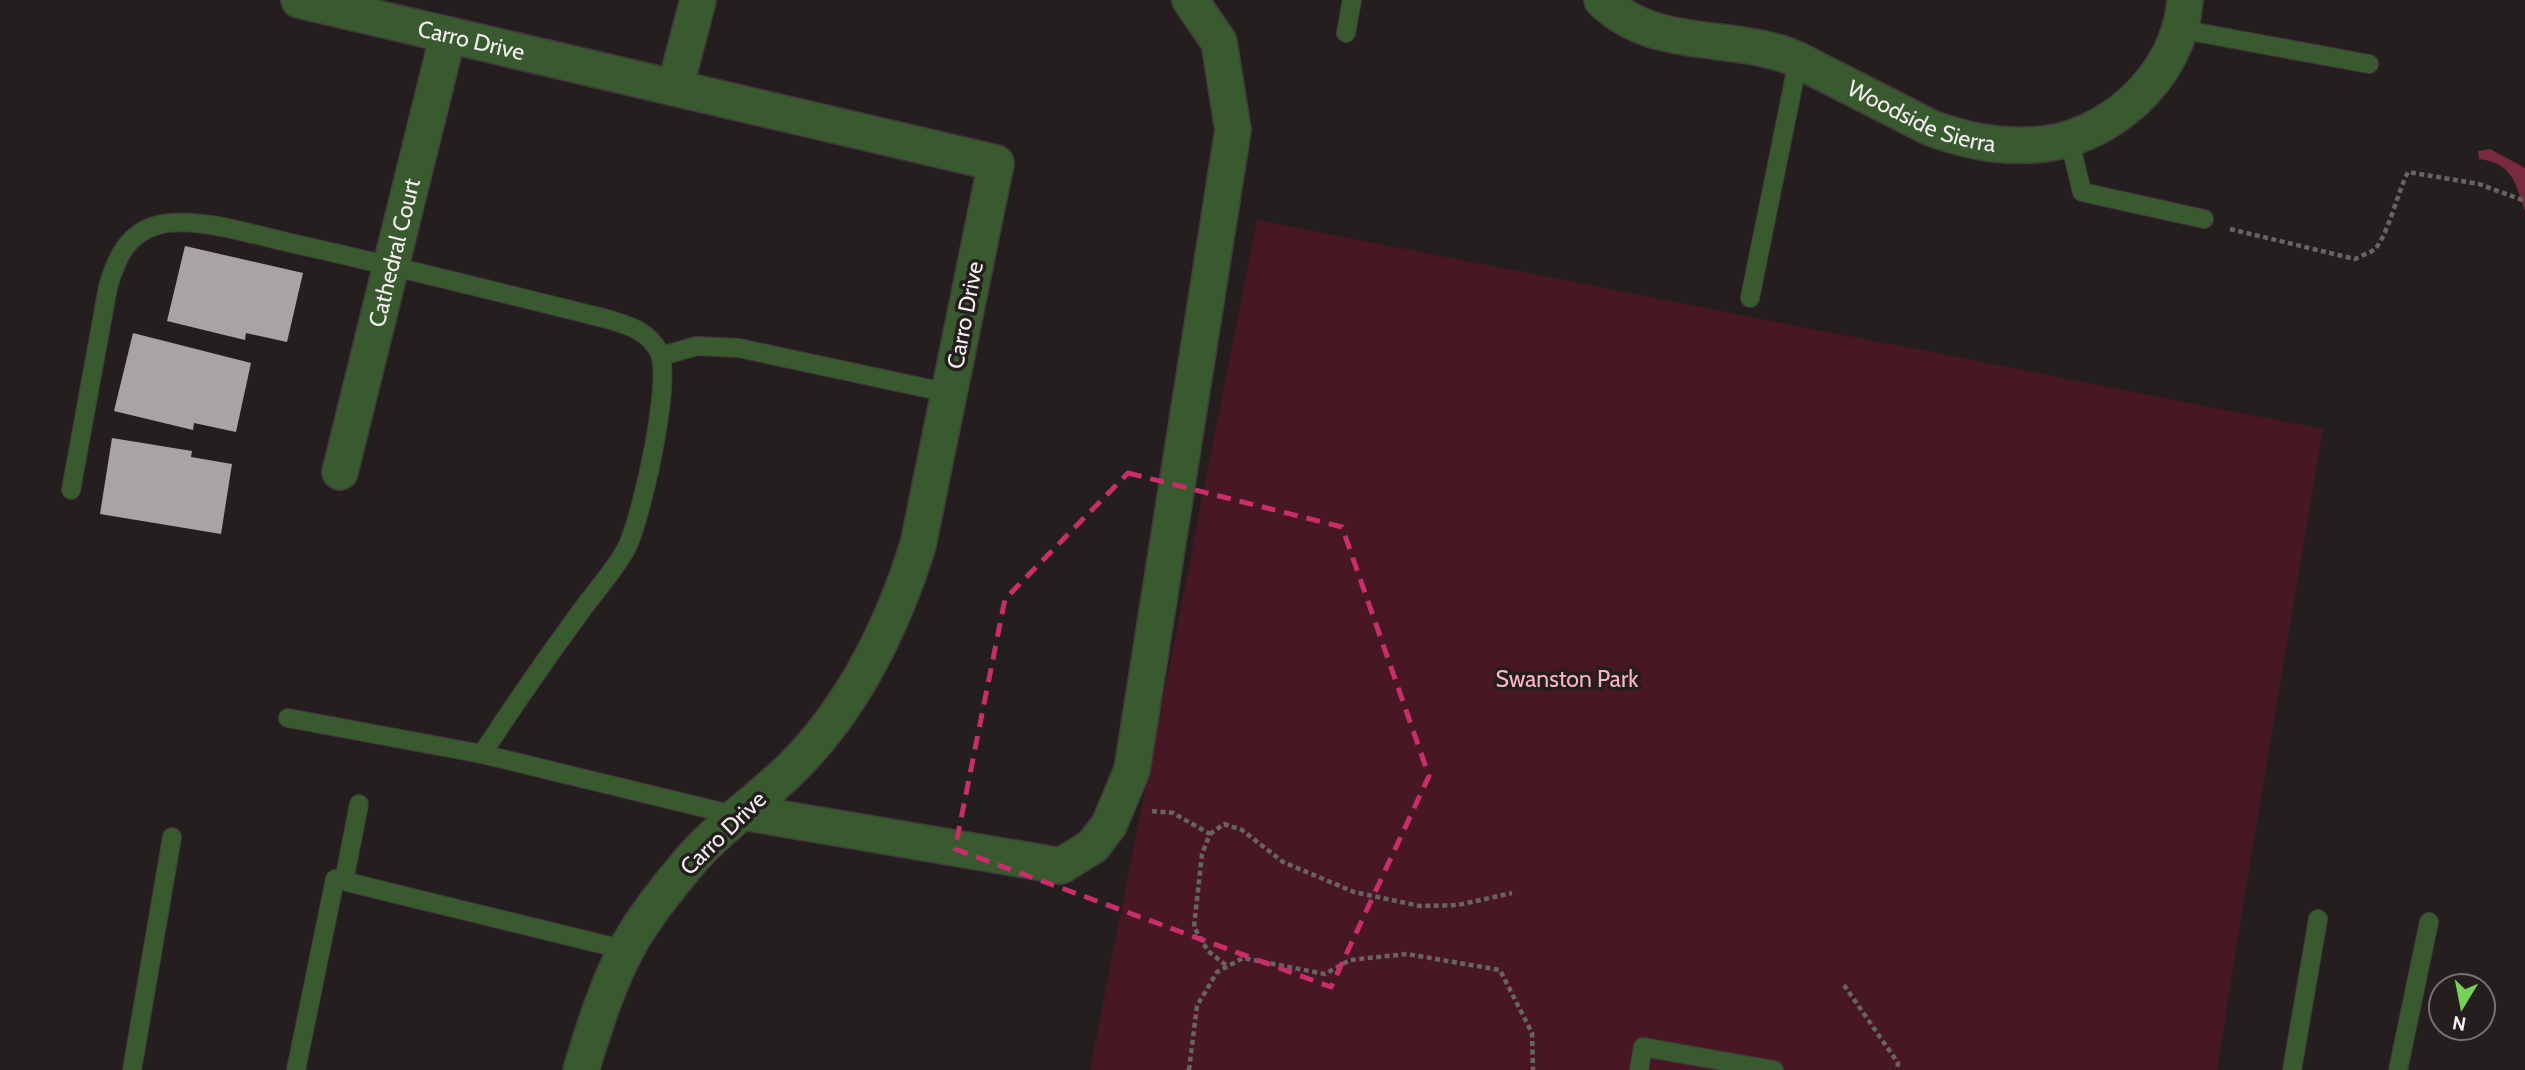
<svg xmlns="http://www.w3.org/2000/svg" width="2525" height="1070" viewBox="0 0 2525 1070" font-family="Cabin,sans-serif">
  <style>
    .green { fill: #481724 }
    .water { fill: #782b3f }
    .building { fill: #aaa3a4 }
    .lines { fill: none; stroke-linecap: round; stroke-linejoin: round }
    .service-casing { stroke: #413b3c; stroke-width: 20 }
    .minor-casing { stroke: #413b3c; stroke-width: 38 }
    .path { stroke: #686364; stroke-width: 4.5; stroke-dasharray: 5 3.5; stroke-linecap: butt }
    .service { stroke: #39592e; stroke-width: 18 }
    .minor { stroke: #39592e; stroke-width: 35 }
    .marked { fill: none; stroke: #c72e6a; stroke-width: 5; stroke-dasharray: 14 9; stroke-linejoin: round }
    .labels { text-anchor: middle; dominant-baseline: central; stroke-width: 7; stroke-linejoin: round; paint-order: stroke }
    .street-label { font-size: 23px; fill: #f3efef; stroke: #241e1f }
    .park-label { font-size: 23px; fill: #fbb5c1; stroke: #241e1f }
  </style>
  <rect width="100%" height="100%" fill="#241e1f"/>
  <path class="green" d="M1257,220L2323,429L2244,898L2217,1070H1090Z"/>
  <path class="water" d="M2490,149L2525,168V211C2515,183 2513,163 2479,159L2478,151Z"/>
  <g class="building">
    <path d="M185,246L303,273L287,342L246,333L245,340L167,321Z"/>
    <path d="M133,333L251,363L236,432L194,423L193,430L114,411Z"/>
    <path d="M112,438L192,451L191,457L232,464L221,534L100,514Z"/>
  </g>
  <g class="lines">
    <g class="service-casing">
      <g id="service">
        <path d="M2179,29L2369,64"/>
        <path d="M1346,33L1352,0"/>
        <path d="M2069,138L2082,192L2204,219"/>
        <path d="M1750,298L1798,61"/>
        <path d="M661,356L697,346L739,348L949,393"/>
        <path d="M71,490L108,287C116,259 127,233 158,225C194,215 258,236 295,244C399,267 503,293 607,319C628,325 649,331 659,352C673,378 641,521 626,549C612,574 592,595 576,618C543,663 512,708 482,754L738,816"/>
        <path d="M288,718L482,754"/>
        <path d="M344,881L359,804"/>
        <path d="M132,1070L172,837"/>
        <path d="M296,1070L335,879L626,950"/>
        <path d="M1639,1070L1643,1047L1774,1070"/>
        <path d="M2292,1070L2318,919"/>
        <path d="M2398,1070L2429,922"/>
      </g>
    </g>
    <g class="minor-casing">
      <g id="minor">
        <path id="s1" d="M299,0L996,163L918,545C892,628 853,708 790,770C754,804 711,833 681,872C661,896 640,923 626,950C606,988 594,1029 581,1070"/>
        <path id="s2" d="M1602,0C1652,49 1722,34 1783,54C1799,59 1816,70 1831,77C1864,94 1898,111 1931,128C1964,140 1995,147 2031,145C2106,143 2180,77 2185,0"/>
        <path d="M675,88L698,0"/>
        <path id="s3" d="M340,472L448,35"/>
        <path d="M743,812L1061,866L1093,846L1109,825L1132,770L1233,130L1219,42L1190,0"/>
      </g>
    </g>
    <g class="path">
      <path d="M2230,229L2355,259C2360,256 2370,253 2375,249C2388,235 2398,191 2408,172L2479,184L2525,201"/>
      <path d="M1152,811L1173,813L1210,834L1202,854L1194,927L1208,951L1227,966"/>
      <path d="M1210,834L1224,824L1242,830L1283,862L1354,892L1420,906L1458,905L1512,893"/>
      <path d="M1844,985L1898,1063L1897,1070"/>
      <path d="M1189,1070L1197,1006L1217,972L1243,958L1325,974L1350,960L1407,954L1500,970L1532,1033L1533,1070"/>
    </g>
    <use href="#service" class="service"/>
    <use href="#minor" class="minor"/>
  </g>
  <path class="marked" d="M1128,473L1342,527L1429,776L1331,987L955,849L1005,599Z"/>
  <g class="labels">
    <g class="street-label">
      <text stroke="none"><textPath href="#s1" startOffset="177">Carro Drive</textPath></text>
      <text stroke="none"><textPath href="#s2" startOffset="345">Woodside Sierra</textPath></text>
      <text stroke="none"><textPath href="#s3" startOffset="226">Cathedral Court</textPath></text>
      <text transform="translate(965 315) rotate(-79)">Carro Drive</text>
      <text transform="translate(723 833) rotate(-44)">Carro Drive</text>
    </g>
    <g class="park-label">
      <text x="1567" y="679">Swanston Park</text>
    </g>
  </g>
  <g transform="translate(2462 1007) rotate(190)"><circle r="33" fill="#241e1f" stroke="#777272" stroke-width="2"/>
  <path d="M0-5L12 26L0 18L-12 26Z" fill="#79d157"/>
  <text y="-10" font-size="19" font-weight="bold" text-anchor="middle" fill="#f3efef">N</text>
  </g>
</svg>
